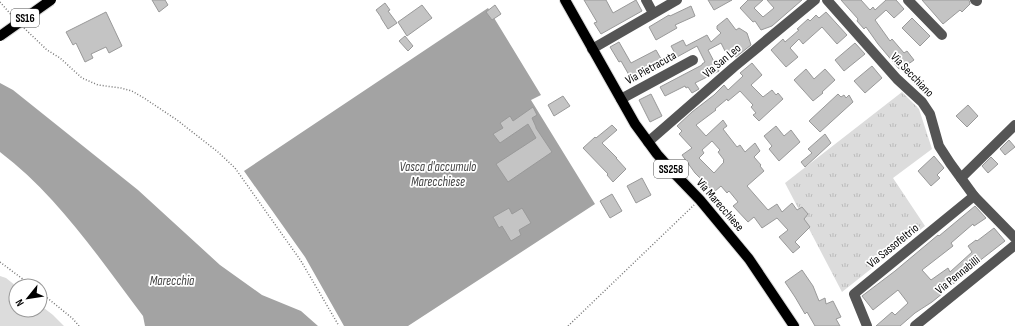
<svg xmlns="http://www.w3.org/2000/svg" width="1015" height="326" viewBox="0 0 1015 326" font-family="'Sofia Sans Condensed',sans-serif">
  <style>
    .grass { fill: url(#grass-tufts) }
    .park { fill: #dcdcdc }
    .water { fill: #a3a3a3 }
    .building { fill: #c4c4c4; stroke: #999; fill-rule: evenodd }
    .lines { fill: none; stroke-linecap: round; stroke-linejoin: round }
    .major-casing { stroke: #dbdbdb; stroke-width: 12 }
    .path { stroke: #777; stroke-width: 1.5; stroke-dasharray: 1 2; stroke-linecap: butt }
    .minor { stroke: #555; stroke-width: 10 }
    .major { stroke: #000; stroke-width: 10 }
    .major-bridge-casing { stroke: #dbdbdb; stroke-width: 12; stroke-linecap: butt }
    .major-bridge { stroke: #000; stroke-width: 10 }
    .labels { text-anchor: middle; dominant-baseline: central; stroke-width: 3.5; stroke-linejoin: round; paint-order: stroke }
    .shield { fill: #fff; stroke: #4c4c4c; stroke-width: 1 }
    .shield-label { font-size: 11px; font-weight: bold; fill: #000 }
    .street-label { font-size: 12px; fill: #000; stroke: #fff }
    .water-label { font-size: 13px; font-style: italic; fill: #444; stroke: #fff }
  </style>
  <defs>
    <pattern id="grass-tufts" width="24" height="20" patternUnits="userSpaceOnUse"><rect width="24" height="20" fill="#dcdcdc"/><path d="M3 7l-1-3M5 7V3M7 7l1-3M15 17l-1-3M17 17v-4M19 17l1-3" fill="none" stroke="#bbb"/></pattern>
  </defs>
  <rect width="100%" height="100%" fill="#fff"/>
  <path class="grass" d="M902,92L919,109L932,149L893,178L925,226L842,292L785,183Z"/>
  <path class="park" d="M0,276L6,278L16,286V310H40V305L53,315L64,326H0Z"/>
  <g class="water">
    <path d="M488,8L541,95L531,100L595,204L408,326H344L305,257L244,171Z"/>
    <path d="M0,83L13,90L138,190L220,265L262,295L301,311L318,326H145L143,316C99,258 58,196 0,152Z"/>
  </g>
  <g class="building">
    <path d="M152,0H165L168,5L159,12Z"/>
    <path d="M584,0H606L613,13L636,0L642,11L601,34L594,23L597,22Z"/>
    <path d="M708,0H732L714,10Z"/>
    <path d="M748,0H763L754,8L763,17L774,8L767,0H802L772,26L761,30L755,21L753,22L740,8Z"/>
    <path d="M841,0H861L870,10L873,7L875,10L886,0H896L904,9L894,18L886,10L875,20L890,41L892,39L904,53L907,51L914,60L907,65L906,64L899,69L878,44L866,27L864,29L857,21L858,19Z"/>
    <path d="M922,0H969L970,4L962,12L960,10L943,24Z"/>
    <path d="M385,3L390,10L388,11L397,23L388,29L381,18V17L376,10Z"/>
    <path d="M422,5L432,18L407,36L398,22Z"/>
    <path d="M495,5L501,14L492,20L486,12Z"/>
    <path d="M691,6L695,16L675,25L677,28L656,40L649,27L669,15L670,16Z"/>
    <path d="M106,12L122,46L109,53L106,47L91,54L93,58L85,62L76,43L73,45L66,32Z"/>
    <path d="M826,12L847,35L837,44L822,27L803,44L799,39L790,48L798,57L786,67L771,50L783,39L785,42L799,30L797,29L808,19L810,21L816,15L819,18Z"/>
    <path d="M727,18L736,30L739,28L747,33L751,45L736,57L725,51L721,43L708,50L719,71L695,83L699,89L692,93L688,87L686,88L685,86L665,96L660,87L702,65V64L705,62L697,46L677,57L671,46L683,40L686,46L707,35L711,42L721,33L717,29V26Z"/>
    <path d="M912,18L930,36L920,46L902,28Z"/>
    <path d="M405,36L413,46L408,51L399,41Z"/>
    <path d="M619,42L631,63L656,50L664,64L633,82L621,61L619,62L610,47Z"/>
    <path d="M855,43L865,54L844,71L835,60Z"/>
    <path d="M752,63L762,75L751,85L763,97L772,90L776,95L778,93L783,99L759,121L753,115L756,113L751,107L753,105L740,91L728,101L727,99L715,109L716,110L696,125L706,136L723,120L727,126L723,129L737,147L740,145L745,152L755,143L760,151L754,157L761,165L760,166L764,171L747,186L768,210L777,204L782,212L792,203L797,210L802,207L808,214L804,219L810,227L795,242L800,247L793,253L779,237L788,230L777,218L762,228L754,217L748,222L733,206L738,202L729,191L727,193L721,186L714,192L695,173L682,155L692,148L679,134L682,131L677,126L692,112L714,95L724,85L728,90L743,76L740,73ZM712,141L720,150L718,152L724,160L723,161L724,162L714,173L699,158L704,153L702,150Z"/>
    <path d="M872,66L882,78L865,93L854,81Z"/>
    <path d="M806,69L814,79L825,69L835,80L822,92L823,93L813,101L794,80Z"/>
    <path d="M651,94L662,116L650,122L639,100Z"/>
    <path d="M838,94L841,97L844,95L846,98L849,95L853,102L820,132L809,121Z"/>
    <path d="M563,96L570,106L554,116L548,105Z"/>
    <path d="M968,105L978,116L967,127L956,116Z"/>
    <path d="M533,107L537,115L532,118L536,127V128L552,152L508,182L496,164L536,138L528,124L500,143L493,134L503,128L500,123L510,116L513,121Z"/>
    <path d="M612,125L617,130L602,143L617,158H616L626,169L613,182L607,175L608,174L583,148L595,137L596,138Z"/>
    <path d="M776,126L784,136L791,130L800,142L779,161L769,149L772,146L764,136Z"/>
    <path d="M825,134L831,143L805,167L801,162L812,153L808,149Z"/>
    <path d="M1009,140L1015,147L1005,155L1000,149Z"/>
    <path d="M934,156L944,168L937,175L940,178L931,186L918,171Z"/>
    <path d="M991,157L998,164L988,173L982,166Z"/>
    <path d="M642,178L651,195L636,203L627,186Z"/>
    <path d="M612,194L622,211L610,218L600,201Z"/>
    <path d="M975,206L986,218L974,226L973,224L951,243L953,246L922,270L931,280L948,268L950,272L972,252L968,246L976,240L977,241L994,228L1005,241L978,262L977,261L957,281L942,292L943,293L932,302L915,313L900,326H876L892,312L895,315L908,303L898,290L873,310L862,296L895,271L938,235L939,236Z"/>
    <path d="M509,208L512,214L522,208L531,223L519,230L521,235L511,241L502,226L499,228L493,217Z"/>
    <path d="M802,270L813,286L819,301L825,298L826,304L833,301L841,317L836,319L840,326H815L807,312L805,314L795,297L785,282Z"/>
  </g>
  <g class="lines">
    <g class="major-casing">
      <path id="major" d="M565,0L635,124L657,154L674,173L700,200L749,259L794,326"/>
    </g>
    <g class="path">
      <path d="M0,2L13,17"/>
      <path d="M24,28L47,50L60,58L82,78L98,85L121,88L132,91L144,98L177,120L218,152L235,168L301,261L339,326"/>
      <path d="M0,262L32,286"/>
      <path d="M40,292L72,318L79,326"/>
      <path d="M568,326L694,205"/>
    </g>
    <g class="minor">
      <path d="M646,0L653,13"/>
      <path d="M827,0L897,79L922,102L930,114L939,146L950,163L974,196L1015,238"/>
      <path d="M908,0L942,35"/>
      <path d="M975,0L977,1"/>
      <path d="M592,49L677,0"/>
      <path d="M621,99L693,60"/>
      <path d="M648,142L734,67L815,0"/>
      <path d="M961,178L1015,125"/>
      <path d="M867,326L854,294L974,196"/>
      <path d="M915,326L1015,245"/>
    </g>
    <use href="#major" class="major"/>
    <g class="major-bridge-casing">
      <path id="major-bridge" d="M0,36L51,0"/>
    </g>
    <use href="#major-bridge" class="major-bridge"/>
  </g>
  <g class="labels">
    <g class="shield">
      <rect x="11" y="9" width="28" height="18" rx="3"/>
      <rect x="654" y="160" width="34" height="18" rx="3"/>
    </g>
    <g class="shield-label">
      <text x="25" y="18">SS16</text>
      <text x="671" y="169">SS258</text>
    </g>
    <g class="street-label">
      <text transform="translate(722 61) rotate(-40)">Via San Leo</text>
      <text transform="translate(651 68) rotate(-29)">Via Pietracuta</text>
      <text transform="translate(912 75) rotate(46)">Via Secchiano</text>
      <text transform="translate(720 205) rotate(49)">Via Marecchiese</text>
      <text transform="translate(893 246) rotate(-39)">Via Sassofeltrio</text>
      <text transform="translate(958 275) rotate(-39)">Via Pennabilli</text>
    </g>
    <g class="water-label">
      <text x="438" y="167">Vasca d'accumulo<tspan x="438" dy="15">Marecchiese</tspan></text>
      <text x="172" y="281">Marecchia</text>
    </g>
  </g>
  <g transform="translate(28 298) rotate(240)"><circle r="19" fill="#ffffff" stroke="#999999"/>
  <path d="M0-3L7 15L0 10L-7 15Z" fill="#000000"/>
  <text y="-6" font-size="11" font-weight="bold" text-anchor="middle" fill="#000000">N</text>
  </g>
</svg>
